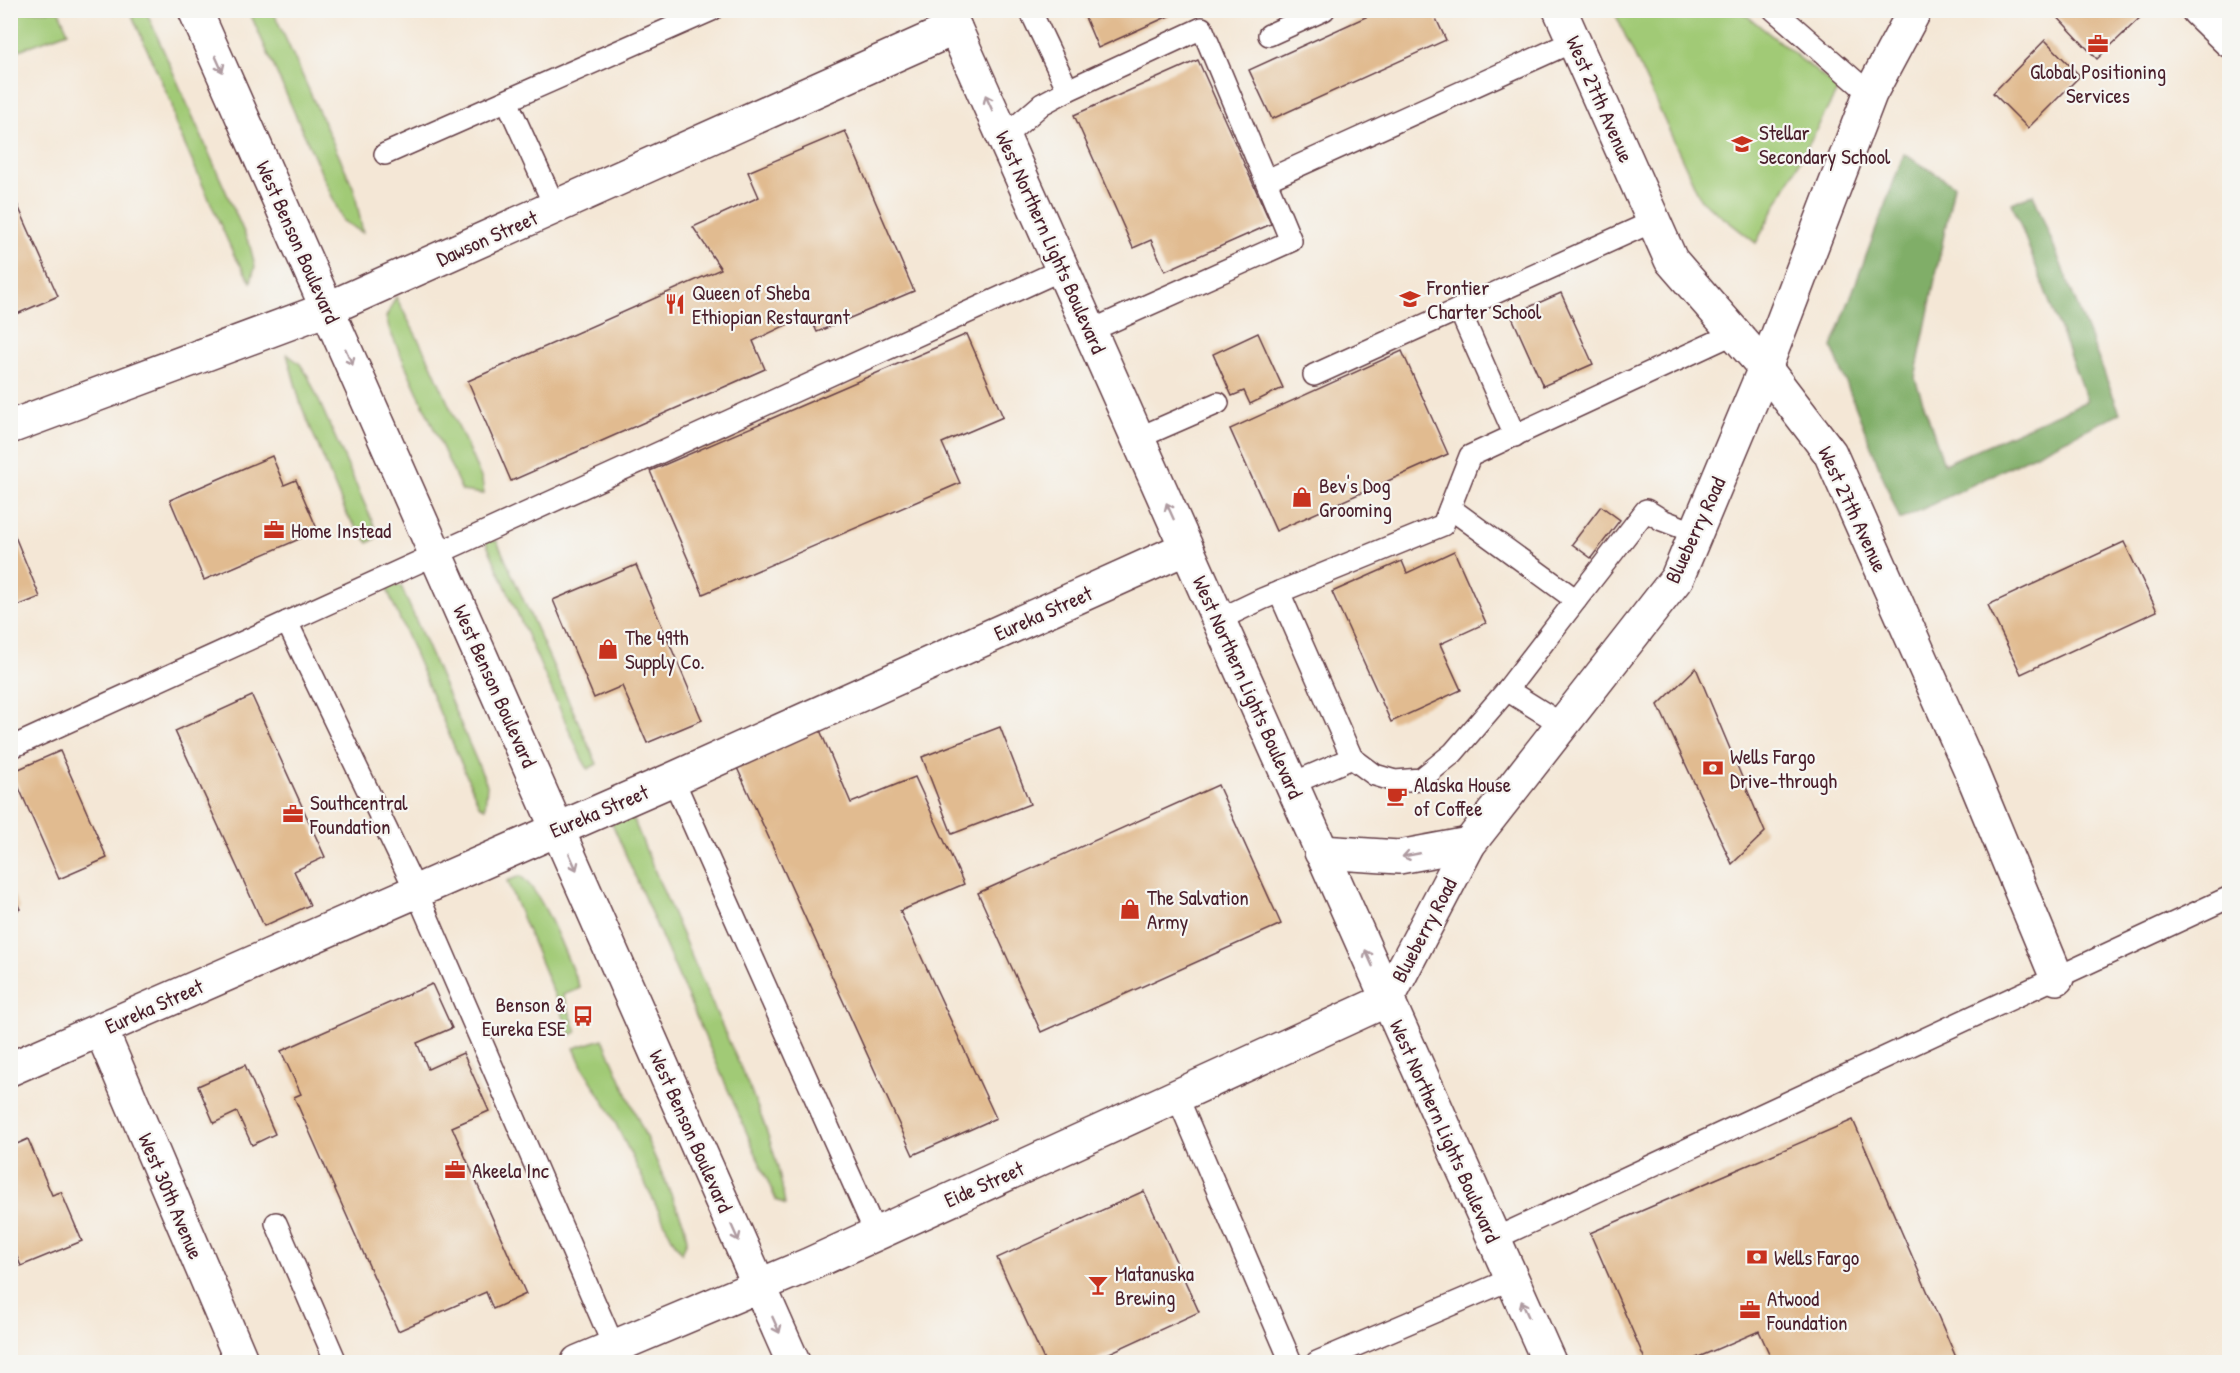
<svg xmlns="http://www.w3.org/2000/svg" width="2240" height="1373" viewBox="0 0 2240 1373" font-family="'Patrick Hand',sans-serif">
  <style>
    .green { fill: #a1ca76; stroke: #767450; stroke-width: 1.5 }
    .forest { fill: #80ae67; stroke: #656649; stroke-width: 1.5 }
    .building { fill: #e1bb90 }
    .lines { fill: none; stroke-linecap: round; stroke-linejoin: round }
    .lane-casing { stroke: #643d45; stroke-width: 24 }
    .street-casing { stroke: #643d45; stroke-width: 36 }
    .primary-casing { stroke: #643d45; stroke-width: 36 }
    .lane { stroke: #fff; stroke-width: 21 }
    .street { stroke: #fff; stroke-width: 33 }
    .primary { stroke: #fff; stroke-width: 33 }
    .oneway { stroke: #ae9aa0 }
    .labels { text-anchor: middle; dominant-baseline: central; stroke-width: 4.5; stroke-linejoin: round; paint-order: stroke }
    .poi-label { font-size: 21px; fill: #4a1f2b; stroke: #f6f6f2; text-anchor: start }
    .street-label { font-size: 21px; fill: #4a1f2b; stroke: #f6f6f2 }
  </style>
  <rect width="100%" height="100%" fill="#f6f6f2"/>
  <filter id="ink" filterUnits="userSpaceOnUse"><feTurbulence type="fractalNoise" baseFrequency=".0167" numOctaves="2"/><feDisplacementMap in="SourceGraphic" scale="12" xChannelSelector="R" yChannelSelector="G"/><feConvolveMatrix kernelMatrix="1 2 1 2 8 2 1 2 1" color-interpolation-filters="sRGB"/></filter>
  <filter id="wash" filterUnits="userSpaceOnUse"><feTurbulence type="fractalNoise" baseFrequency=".008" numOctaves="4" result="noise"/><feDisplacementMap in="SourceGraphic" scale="24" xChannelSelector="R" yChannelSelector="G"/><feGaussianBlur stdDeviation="1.35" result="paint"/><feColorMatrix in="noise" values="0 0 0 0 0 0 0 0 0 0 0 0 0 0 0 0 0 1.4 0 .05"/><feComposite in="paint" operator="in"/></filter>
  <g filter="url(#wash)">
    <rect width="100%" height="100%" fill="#f4e7d6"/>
    <g class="green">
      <path d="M10,11H59L68,32L11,53Z"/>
      <path d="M130,11H146L250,246L255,266L251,282L234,255L175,123L172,105Z"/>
      <path d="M249,11H273L354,189L363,233L343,221Z"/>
      <path d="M1614,11H1741L1838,89L1756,243L1701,200Z"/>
      <path d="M396,297L430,362L482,480L484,494L462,491L390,331L386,317Z"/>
      <path d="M287,354L300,364L308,376L377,532L375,539L368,543L347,515L301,405Z"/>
      <path d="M485,540L497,541L597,764L588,769L582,759Z"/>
      <path d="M389,585L401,586L487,785L485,808L479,805L387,589Z"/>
      <path d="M629,808C658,882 691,955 723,1028C748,1085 777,1142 785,1205L776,1200L608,814Z"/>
      <path d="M520,876C544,892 567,960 580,988L563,995L577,1032L571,1035L507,881Z"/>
      <path d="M603,1039L684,1224L687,1240L682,1253L672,1238L608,1108L582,1066L574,1048Z"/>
    </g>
    <path class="forest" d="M1904,154L1954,185L1915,378L1944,464L2087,401L2012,203L2033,194L2120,413L1900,520L1832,347Z"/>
    <g id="blocks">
      <g class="building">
        <path d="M1082,10H1182L1098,48Z"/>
        <path d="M1381,10H1432L1446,40L1272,119L1249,70Z"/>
        <path d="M2051,10H2148L2097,59Z"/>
        <path d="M2045,40L2080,76L2028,128L1993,93Z"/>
        <path d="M1198,60L1271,224L1165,271L1151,240L1133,248L1074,115Z"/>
        <path d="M845,131L914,291L817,332L809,314L753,341L765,369L511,481L468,381L721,269L693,227L759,197L748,172Z"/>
        <path d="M10,188L58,296L10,317Z"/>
        <path d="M1561,293L1593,364L1543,386L1511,315Z"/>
        <path d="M1258,333L1283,388L1250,404L1244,391L1232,396L1213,354Z"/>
        <path d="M967,334L1003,417L942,443L960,483L703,594L650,471Z"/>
        <path d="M1402,351L1448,454L1276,531L1230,429Z"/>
        <path d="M272,456L284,485L296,480L318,531L204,580L170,500Z"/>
        <path d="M1601,506L1620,520L1591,558L1572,544Z"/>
        <path d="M14,534L40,597L10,609V536Z"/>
        <path d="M2124,542L2157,611L2021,674L1988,605Z"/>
        <path d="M1454,551L1486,623L1440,644L1461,690L1391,722L1332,592L1402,561L1407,573Z"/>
        <path d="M636,565L702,720L647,743L622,686L594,698L553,600Z"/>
        <path d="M1696,668L1765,832L1732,864L1658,705Z"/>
        <path d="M252,696L325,857L294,871L310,905L264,926L175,731Z"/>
        <path d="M817,723L851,803L915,777L964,884L900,911L996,1118L913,1155L734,761Z"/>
        <path d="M1000,727L1030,804L952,834L922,757Z"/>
        <path d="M60,751L107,858L59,879L12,772Z"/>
        <path d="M1218,785L1281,924L1041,1032L978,893Z"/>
        <path d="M10,888L20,909L10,913Z"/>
        <path d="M432,984L452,1028L417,1043L428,1069L463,1053L489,1111L452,1127L526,1294L493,1309L486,1292L398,1331L294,1097L301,1094L281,1051Z"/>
        <path d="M245,1065L275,1134L252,1145L237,1112L214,1123L198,1086Z"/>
        <path d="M1853,1120L1958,1362H1773L1759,1331L1687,1362H1646L1590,1233Z"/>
        <path d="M28,1139L52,1195L61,1192L82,1241L21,1266L10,1241V1147Z"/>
        <path d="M1144,1191L1199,1312L1090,1362H1045L997,1258Z"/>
      </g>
    </g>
  </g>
  <g filter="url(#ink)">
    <use href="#blocks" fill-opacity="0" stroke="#643d45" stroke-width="1.5"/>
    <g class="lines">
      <g class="lane-casing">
        <g id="lane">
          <path d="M1774,10L1870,94"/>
          <path d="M1269,35L1324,10"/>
          <path d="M1068,90L1202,28L1291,241L1090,331"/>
          <path d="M507,101L555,207"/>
          <path d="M1004,137L1042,104L1068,90L1030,10"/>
          <path d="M385,154L712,10"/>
          <path d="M1267,180L1574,41"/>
          <path d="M1459,309L1515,436"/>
          <path d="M1314,375L1654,221"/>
          <path d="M1138,438L1218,403"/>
          <path d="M1279,592L1352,758"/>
          <path d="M1576,600L1646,510L1662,520L1696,533"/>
          <path d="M1218,620L1262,599L1443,525L1470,456L1735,333"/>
          <path d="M287,622L417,893L614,1347"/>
          <path d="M1507,690L1563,725"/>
          <path d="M10,748L1063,269"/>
          <path d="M673,779L876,1234"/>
          <path d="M1291,784L1352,758L1375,775L1395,781L1421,779L1453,753L1507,690L1576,600L1450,508"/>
          <path d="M1177,1096L1291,1362"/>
          <path d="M276,1223L336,1362"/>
          <path d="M1494,1239L2230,897"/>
          <path d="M1317,1362L1511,1279"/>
        </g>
      </g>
      <g class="street-casing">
        <g id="street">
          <path d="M1560,10L1671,260L1765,368L1830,453L1972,773L2057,978"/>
          <path d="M2198,10L2230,41"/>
          <path d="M10,427L327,309L955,28"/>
          <path d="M1321,852L1399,857L1469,844"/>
          <path d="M101,1030L242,1362"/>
          <path d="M10,1069L673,779L1186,548"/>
          <path d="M578,1362L808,1265L1387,1000L1469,844L1677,578L1765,368L1870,94L1915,10"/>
        </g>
      </g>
      <g class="primary-casing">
        <g id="primary">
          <path d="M195,10L793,1362"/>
          <path d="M947,10L1549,1362"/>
        </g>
      </g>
      <use href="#lane" class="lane"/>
      <use href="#street" class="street"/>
      <use href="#primary" class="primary"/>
    </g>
    <defs><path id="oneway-shaft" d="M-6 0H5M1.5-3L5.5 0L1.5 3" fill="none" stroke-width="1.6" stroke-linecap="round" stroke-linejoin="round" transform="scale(1.5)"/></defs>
    <g class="oneway">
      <use href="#oneway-shaft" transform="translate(219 64) rotate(66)"/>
      <use href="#oneway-shaft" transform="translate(989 103) rotate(-114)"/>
      <use href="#oneway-shaft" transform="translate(349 357) rotate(66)"/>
      <use href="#oneway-shaft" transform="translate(1170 511) rotate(-114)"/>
      <use href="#oneway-shaft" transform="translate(1411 855) rotate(169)"/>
      <use href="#oneway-shaft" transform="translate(573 862) rotate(66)"/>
      <use href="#oneway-shaft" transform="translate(1369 958) rotate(-114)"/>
      <use href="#oneway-shaft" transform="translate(735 1233) rotate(66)"/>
      <use href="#oneway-shaft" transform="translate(1525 1309) rotate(-114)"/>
      <use href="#oneway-shaft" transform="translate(776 1325) rotate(66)"/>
    </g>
  </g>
  <defs>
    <g id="office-bare" transform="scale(1.62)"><path d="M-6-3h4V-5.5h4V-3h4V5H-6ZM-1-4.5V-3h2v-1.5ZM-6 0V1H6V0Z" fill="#c8321e" stroke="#f6f6f2" stroke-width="2.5" paint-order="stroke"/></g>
    <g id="school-bare" transform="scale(1.62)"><path d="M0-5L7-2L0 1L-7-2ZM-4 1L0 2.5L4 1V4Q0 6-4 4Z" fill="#c8321e" stroke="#f6f6f2" stroke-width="2.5" paint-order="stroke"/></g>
    <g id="restaurant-bare" transform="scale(1.62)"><path d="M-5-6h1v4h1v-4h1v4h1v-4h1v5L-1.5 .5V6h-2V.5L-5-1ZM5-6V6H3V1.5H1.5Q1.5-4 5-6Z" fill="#c8321e" stroke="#f6f6f2" stroke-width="2.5" paint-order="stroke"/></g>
    <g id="shop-bare" transform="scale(1.62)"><path d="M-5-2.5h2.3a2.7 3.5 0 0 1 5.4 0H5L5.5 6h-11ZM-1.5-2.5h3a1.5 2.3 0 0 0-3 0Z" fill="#c8321e" stroke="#f6f6f2" stroke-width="2.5" paint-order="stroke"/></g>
    <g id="bank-bare" transform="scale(1.62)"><path d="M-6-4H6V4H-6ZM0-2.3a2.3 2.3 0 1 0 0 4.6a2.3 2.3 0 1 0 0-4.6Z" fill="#c8321e" stroke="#f6f6f2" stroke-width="2.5" paint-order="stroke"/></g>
    <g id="cafe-bare" transform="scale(1.62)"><path d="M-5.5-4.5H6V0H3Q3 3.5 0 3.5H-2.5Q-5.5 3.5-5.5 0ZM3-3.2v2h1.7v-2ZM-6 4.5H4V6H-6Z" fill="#c8321e" stroke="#f6f6f2" stroke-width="2.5" paint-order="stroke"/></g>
    <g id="bus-bare" transform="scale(1.62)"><path d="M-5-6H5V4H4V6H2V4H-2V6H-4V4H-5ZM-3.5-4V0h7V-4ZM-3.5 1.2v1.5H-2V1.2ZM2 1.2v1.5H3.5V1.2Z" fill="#c8321e" stroke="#f6f6f2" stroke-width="2.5" paint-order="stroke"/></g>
    <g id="bar-bare" transform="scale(1.62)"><path d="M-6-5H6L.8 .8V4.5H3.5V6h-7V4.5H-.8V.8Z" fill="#c8321e" stroke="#f6f6f2" stroke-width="2.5" paint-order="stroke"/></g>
  </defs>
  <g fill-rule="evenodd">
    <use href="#office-bare" x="2098" y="44"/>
    <use href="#school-bare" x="1742" y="144"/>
    <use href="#school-bare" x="1410" y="299"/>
    <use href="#restaurant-bare" x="675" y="304"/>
    <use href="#shop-bare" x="1302" y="497"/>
    <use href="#office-bare" x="274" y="530"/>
    <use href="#shop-bare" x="608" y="649"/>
    <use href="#bank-bare" x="1713" y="768"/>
    <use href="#cafe-bare" x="1397" y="796"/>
    <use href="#office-bare" x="293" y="814"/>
    <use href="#shop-bare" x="1130" y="909"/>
    <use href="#bus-bare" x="583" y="1016"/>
    <use href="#office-bare" x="455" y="1170"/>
    <use href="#bank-bare" x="1757" y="1257"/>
    <use href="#bar-bare" x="1098" y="1285"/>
    <use href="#office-bare" x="1750" y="1310"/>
  </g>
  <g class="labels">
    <g class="poi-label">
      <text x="2098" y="71" text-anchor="middle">Global Positioning<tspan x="2098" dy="24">Services</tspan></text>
      <text x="1759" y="132">Stellar<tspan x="1759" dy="24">Secondary School</tspan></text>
      <text x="1427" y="287">Frontier<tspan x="1427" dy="24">Charter School</tspan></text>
      <text x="692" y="292">Queen of Sheba<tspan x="692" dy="24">Ethiopian Restaurant</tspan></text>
      <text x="1319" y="485">Bev's Dog<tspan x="1319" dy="24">Grooming</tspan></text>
      <text x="291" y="530">Home Instead</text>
      <text x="625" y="637">The 49th<tspan x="625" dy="24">Supply Co.</tspan></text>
      <text x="1730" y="756">Wells Fargo<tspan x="1730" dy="24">Drive-through</tspan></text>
      <text x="1414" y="784">Alaska House<tspan x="1414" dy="24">of Coffee</tspan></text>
      <text x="310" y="802">Southcentral<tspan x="310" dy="24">Foundation</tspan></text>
      <text x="1147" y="897">The Salvation<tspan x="1147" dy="24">Army</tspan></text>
      <text x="566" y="1004" text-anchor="end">Benson &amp;<tspan x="566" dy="24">Eureka ESE</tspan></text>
      <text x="472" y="1170">Akeela Inc</text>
      <text x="1774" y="1257">Wells Fargo</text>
      <text x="1115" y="1273">Matanuska<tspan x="1115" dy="24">Brewing</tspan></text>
      <text x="1767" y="1298">Atwood<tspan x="1767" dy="24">Foundation</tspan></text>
    </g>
    <g class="street-label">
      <text transform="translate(1600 99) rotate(66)">West 27th Avenue</text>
      <text transform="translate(487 238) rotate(-24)">Dawson Street</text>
      <text transform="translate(298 242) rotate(66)">West Benson Boulevard</text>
      <text transform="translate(1051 242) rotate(66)">West Northern Lights Boulevard</text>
      <text transform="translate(1853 509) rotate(65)">West 27th Avenue</text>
      <text transform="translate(1695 530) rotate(-65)">Blueberry Road</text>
      <text transform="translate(1043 613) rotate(-24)">Eureka Street</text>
      <text transform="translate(495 686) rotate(66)">West Benson Boulevard</text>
      <text transform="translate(1248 687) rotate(66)">West Northern Lights Boulevard</text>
      <text transform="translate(599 811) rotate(-23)">Eureka Street</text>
      <text transform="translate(1424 930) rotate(-62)">Blueberry Road</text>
      <text transform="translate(154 1006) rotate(-24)">Eureka Street</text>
      <text transform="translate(691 1131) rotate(66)">West Benson Boulevard</text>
      <text transform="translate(1445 1131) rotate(66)">West Northern Lights Boulevard</text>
      <text transform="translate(984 1184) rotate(-24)">Eide Street</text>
      <text transform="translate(171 1196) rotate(67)">West 30th Avenue</text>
    </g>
  </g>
  <rect width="2240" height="1373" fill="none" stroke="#f6f6f2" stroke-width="36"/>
</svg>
